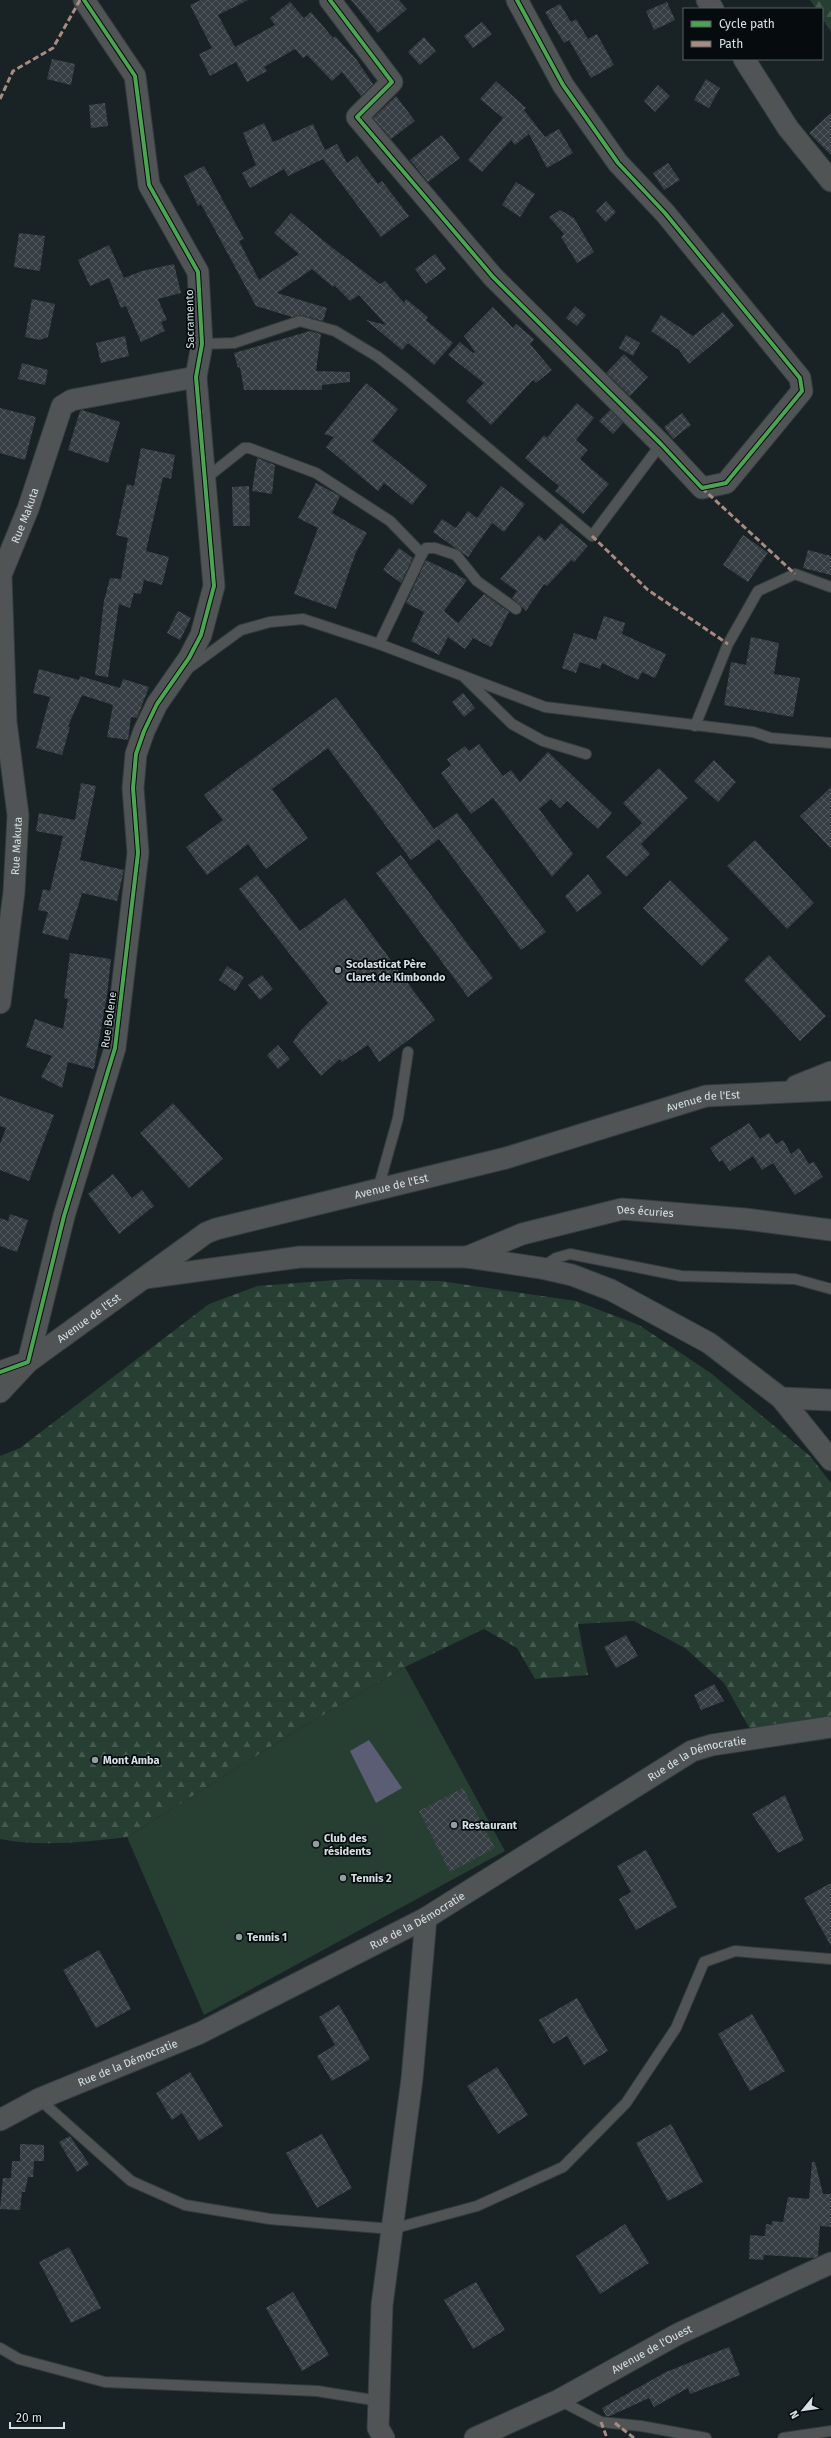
<svg xmlns="http://www.w3.org/2000/svg" width="831" height="2438" viewBox="0 0 831 2438" font-family="'Fira Sans',sans-serif">
  <style>
    .grass { fill: #273e33 }
    .forest { fill: url(#forest-firs) }
    .water { fill: #5b5d75 }
    .building { fill: url(#building-cross-hatch) }
    .lines { fill: none; stroke-linecap: round; stroke-linejoin: round }
    .lane-casing { stroke: #343c3f; stroke-width: 12 }
    .street-casing { stroke: #343c3f; stroke-width: 23 }
    .lane { stroke: #505455; stroke-width: 10 }
    .street { stroke: #505455; stroke-width: 21 }
    .quiet { stroke: #a88b81; stroke-width: 3; stroke-dasharray: 6 3; stroke-linecap: butt }
    .cycleway-casing { stroke: #060c0e; stroke-width: 6 }
    .cycleway { stroke: #4ca352; stroke-width: 4 }
    .poi-dot { fill: #949ea1; stroke: #060c0e; stroke-width: 1.5 }
    .labels { text-anchor: middle; dominant-baseline: central; stroke-width: 3.5; stroke-linejoin: round; paint-order: stroke }
    .street-label { font-size: 11px; fill: #d6e0e4; stroke: #060c0e }
    .poi-label { font-size: 11px; font-weight: bold; fill: #d6e0e4; stroke: #060c0e; text-anchor: start }
  </style>
  <defs>
    <pattern id="forest-firs" width="22" height="20" patternUnits="userSpaceOnUse"><rect width="22" height="20" fill="#273e33"/><path d="M5 1l3.5 6h-7zM16 11l3.5 6h-7z" fill="#465a50"/></pattern>
    <pattern id="building-cross-hatch" width="8" height="8" patternUnits="userSpaceOnUse"><rect width="8" height="8" fill="#363e43"/><path d="M0 0l8 8M0 8l8-8" fill="none" stroke="#525a5e"/></pattern>
  </defs>
  <rect width="100%" height="100%" fill="#192225"/>
  <path class="grass" d="M405,1667L505,1851L204,2015L127,1837L299,1729Z"/>
  <g class="forest">
    <path d="M810,0H831V32L822,18V9H816Z"/>
    <path d="M349,1279L441,1281L576,1301L639,1325L712,1374L810,1456L831,1483V1727L755,1738L724,1683L685,1648L634,1621L578,1624L588,1675L535,1679L517,1648L484,1629L405,1667L299,1729L127,1837C87,1842 40,1847 0,1839V1456L20,1448L209,1304L257,1286Z"/>
  </g>
  <path class="water" d="M369,1740L402,1788L376,1803L350,1751Z"/>
  <g class="building">
    <path d="M201,0H248L218,15L235,47L275,25L270,18L290,2L304,18L311,12L333,38L335,36L356,59L373,84L361,96L342,72L332,81L307,55L303,58L295,49L264,67L267,71L247,82L236,62L210,76L199,54L212,48L190,5Z"/>
    <path d="M351,0H399L407,9L378,33Z"/>
    <path d="M667,2L675,20L654,30L646,11Z"/>
    <path d="M560,4L571,22L576,19L588,39L597,34L614,65L591,78L569,40L564,43L545,12Z"/>
    <path d="M482,22L492,34L473,48L464,36Z"/>
    <path d="M424,37L436,51L420,65L408,52Z"/>
    <path d="M52,59L75,64L71,85L47,79Z"/>
    <path d="M706,79L720,88L709,108L694,100Z"/>
    <path d="M496,81L526,108L524,110L545,137L559,129L573,153L547,168L529,134L515,145L511,140L482,172L468,160L503,118L480,99Z"/>
    <path d="M658,85L670,96L655,112L644,101Z"/>
    <path d="M396,96L415,121L391,139L373,118Z"/>
    <path d="M105,103L108,126L91,128L89,105Z"/>
    <path d="M831,113V155L809,133Z"/>
    <path d="M264,123L273,142L313,124L325,150L337,144L347,163L357,156L378,184L382,181L409,216L381,237L323,159L288,176L284,169L250,188L242,173L256,165L243,133Z"/>
    <path d="M442,135L460,158L428,182L410,160Z"/>
    <path d="M668,163L680,180L664,190L653,173Z"/>
    <path d="M204,166L244,239L239,241L259,280L299,254L274,233L291,213L325,242L380,284L385,281L404,303L406,299L428,317L426,320L453,343L434,365L408,343L402,350L366,320L386,325L359,295L350,301L334,285L333,287L312,269L277,293L327,308L323,321L301,315L292,317L256,306L201,204L198,206L184,176Z"/>
    <path d="M516,182L535,194L520,217L502,205Z"/>
    <path d="M606,201L616,212L606,222L596,211Z"/>
    <path d="M560,210L574,218L594,252L577,263L561,237L564,234L549,217Z"/>
    <path d="M19,233L45,236L40,271L14,267Z"/>
    <path d="M109,245L124,278L142,271L174,264L181,293L158,299L167,320L161,322L165,331L141,342L126,306L121,308L109,278L90,286L78,260Z"/>
    <path d="M435,254L446,269L426,284L415,269Z"/>
    <path d="M32,299L55,304L48,337L40,340L25,337Z"/>
    <path d="M575,306L586,315L577,326L566,318Z"/>
    <path d="M493,307L513,328L516,324L534,339L530,344L552,370L536,383L533,380L491,425L466,401L484,383L448,355L460,342L473,353L475,352L464,336Z"/>
    <path d="M723,312L734,326L689,364L679,350L651,331L661,315L693,336Z"/>
    <path d="M310,331L321,334L316,371L350,372V382L322,385V390H244L240,367L238,368L234,353Z"/>
    <path d="M626,335L640,343L633,356L619,348Z"/>
    <path d="M125,336L129,356L101,363L96,343Z"/>
    <path d="M624,354L648,377L630,396L606,373Z"/>
    <path d="M22,363L48,370L45,385L18,379Z"/>
    <path d="M366,383L398,409L372,441L427,485L412,505L384,483L378,491L326,447L334,437L324,434Z"/>
    <path d="M577,403L594,418L576,440L588,450L580,459L609,484L583,514L555,491L559,486L525,458L544,435L547,438Z"/>
    <path d="M0,408L36,417L25,460L0,453Z"/>
    <path d="M82,410L120,422L108,463L68,450L80,411Z"/>
    <path d="M610,410L623,423L613,434L599,421Z"/>
    <path d="M682,413L691,425L673,439L664,427Z"/>
    <path d="M141,448L175,455L171,479L163,477L146,551L169,557L162,585L144,580L141,594L134,593L130,608L119,604L108,677L95,675L104,601L110,578L121,579L128,538L116,535L127,484L134,486Z"/>
    <path d="M257,458L275,465L272,494L252,491Z"/>
    <path d="M316,483L340,496L332,513L367,533L356,552L336,609L294,594L318,528L298,518Z"/>
    <path d="M249,486L250,526H233L232,487Z"/>
    <path d="M501,486L525,504L504,532L492,523L468,557L433,532L442,519L456,528L468,511L477,518Z"/>
    <path d="M561,523L588,546L574,562L571,560L547,586L544,584L526,611L512,598L517,591L500,579L539,535L545,541Z"/>
    <path d="M743,535L768,553L748,582L723,565Z"/>
    <path d="M399,548L413,558L401,583L383,570Z"/>
    <path d="M808,550L831,556V575L803,568Z"/>
    <path d="M426,560L467,580L444,611L458,623L484,594L509,612L491,647L473,638L465,649L448,637L439,655L411,641L424,612L406,603Z"/>
    <path d="M178,611L191,618L180,640L167,633Z"/>
    <path d="M604,616L625,623L622,634L666,654L655,678L642,672L638,680L602,663L600,669L580,662L576,673L562,668L574,633L596,640Z"/>
    <path d="M751,637L779,643L774,674L800,678L793,717L724,705L731,662L746,665Z"/>
    <path d="M39,669L79,680L80,676L120,688L123,679L149,687L137,718L131,717L128,740L107,737L113,705L82,695L68,726L70,727L62,755L36,748L50,697L33,693Z"/>
    <path d="M463,693L475,708L464,717L452,702Z"/>
    <path d="M336,697L434,829L457,813L546,932L521,950L439,839L411,860L328,748L272,789L308,838L266,869L248,844L207,875L186,847L223,820L204,795Z"/>
    <path d="M479,744L503,776L511,770L520,782L548,752L612,813L598,829L567,801L560,808L551,799L539,809L573,854L552,877L493,798L471,814L441,773L451,765L447,759L465,746L469,751Z"/>
    <path d="M714,760L736,782L718,802L694,781Z"/>
    <path d="M659,768L688,798L641,844L650,854L626,877L606,857L642,823L623,803Z"/>
    <path d="M81,783L96,786L80,860L124,870L117,901L82,893L68,940L42,933L48,912L38,910L43,889L50,891L63,836L36,831L39,813L75,820Z"/>
    <path d="M831,787V849L800,816Z"/>
    <path d="M755,840L814,903L787,929L727,866Z"/>
    <path d="M401,855L493,978L468,997L376,873Z"/>
    <path d="M588,874L602,893L577,912L565,896Z"/>
    <path d="M257,875L300,931L345,898L435,1020L379,1062L368,1045L342,1062L340,1059L321,1076L293,1042L301,1030L328,1003L239,889Z"/>
    <path d="M670,880L729,939L702,966L643,908Z"/>
    <path d="M70,953L111,959L107,995L94,1069L68,1062L62,1088L41,1077L52,1056L26,1047L35,1019L63,1029L68,999L64,998Z"/>
    <path d="M769,955L826,1016L800,1041L744,980Z"/>
    <path d="M227,966L244,977L235,991L219,980Z"/>
    <path d="M262,975L273,989L260,1000L248,985Z"/>
    <path d="M278,1045L290,1059L278,1069L267,1055Z"/>
    <path d="M0,1096L54,1115L29,1181L0,1170V1144L6,1128L0,1126Z"/>
    <path d="M173,1103L223,1159L189,1188L140,1133Z"/>
    <path d="M749,1123L760,1139L769,1133L776,1144L783,1140L791,1154L799,1148L809,1164L814,1162L823,1177L795,1195L773,1163L762,1170L753,1156L730,1171L722,1160L719,1162L710,1148Z"/>
    <path d="M113,1174L132,1198L142,1190L154,1206L119,1234L88,1194Z"/>
    <path d="M10,1214L28,1220L17,1252L0,1246V1218L8,1221Z"/>
    <path d="M626,1635L638,1656L616,1668L604,1647Z"/>
    <path d="M714,1684L724,1701L701,1710L694,1695Z"/>
    <path d="M463,1788L495,1848L450,1872L419,1811Z"/>
    <path d="M785,1795L804,1840L778,1853L752,1814Z"/>
    <path d="M646,1850L677,1907L636,1930L619,1899L631,1892L617,1866Z"/>
    <path d="M831,1883V1946L804,1898Z"/>
    <path d="M99,1950L131,2009L96,2028L63,1970Z"/>
    <path d="M577,1998L608,2051L584,2065L567,2036L553,2044L539,2020Z"/>
    <path d="M339,2005L370,2059L332,2081L317,2056L335,2045L319,2017Z"/>
    <path d="M752,2014L785,2071L750,2091L718,2034Z"/>
    <path d="M497,2067L528,2115L498,2134L467,2086Z"/>
    <path d="M190,2072L223,2126L199,2141L182,2113L172,2120L156,2093Z"/>
    <path d="M671,2124L703,2182L668,2201L636,2143Z"/>
    <path d="M322,2134L352,2188L317,2208L286,2153Z"/>
    <path d="M70,2136L89,2164L77,2172L59,2142Z"/>
    <path d="M20,2144L44,2145V2161H34L33,2177H28L25,2192H22L20,2210L0,2209L3,2178H11L12,2161H20Z"/>
    <path d="M812,2162H815L823,2194H831V2227L820,2226L818,2256L814,2258L764,2255L763,2260L749,2259L750,2235L765,2236L766,2224L772,2225V2221L783,2222L788,2197L809,2199Z"/>
    <path d="M625,2224L649,2263L600,2294L576,2256Z"/>
    <path d="M69,2247L101,2308L71,2323L39,2262Z"/>
    <path d="M476,2282L505,2330L473,2349L444,2300Z"/>
    <path d="M293,2292L329,2355L302,2371L266,2308Z"/>
    <path d="M729,2347L740,2375L690,2394L688,2388L654,2407L649,2398L610,2416H606L602,2408L666,2372Z"/>
  </g>
  <g class="lines">
    <g class="lane-casing">
      <g id="lane">
        <path d="M202,344L234,343L300,321L335,331L378,357L405,378L592,536L661,444"/>
        <path d="M205,479L244,448H249L316,473L390,521L422,554L426,548H435L456,555L477,581L516,609"/>
        <path d="M379,644L422,554"/>
        <path d="M189,668L241,630L270,622L303,619L379,644L545,707L753,732L771,738L831,743"/>
        <path d="M465,678L512,724L543,741L586,754"/>
        <path d="M695,726L728,644L758,591L795,574L831,587"/>
        <path d="M378,1189L398,1118L408,1052"/>
        <path d="M541,1268L556,1258L570,1254L681,1276L795,1279L831,1289"/>
        <path d="M39,2099L131,2181L185,2205L270,2219L392,2229L477,2206L563,2167L626,2103L676,2028L704,1962L735,1951L831,1959"/>
        <path d="M0,2348L19,2359L105,2382L317,2391L379,2401"/>
        <path d="M559,2400L601,2422L641,2426L706,2438"/>
        <path d="M783,2438L831,2431"/>
      </g>
    </g>
    <g class="street-casing">
      <g id="street">
        <path d="M330,0L392,82L357,117L493,277L661,444L702,488L726,483L802,391L800,378L665,213L618,163L563,85L517,0"/>
        <path d="M707,0L713,9"/>
        <path d="M744,59L788,128L831,181"/>
        <path id="s1" d="M0,1003L14,892L18,815L6,722L1,575L28,509L62,406L72,400L196,377"/>
        <path d="M796,1086L831,1072"/>
        <path id="s2" d="M467,1257L522,1234L622,1209L745,1219L831,1230"/>
        <path d="M145,1278L300,1257H467L541,1268L572,1275L611,1290L709,1343L781,1398L831,1460"/>
        <path d="M0,1372L28,1362L64,1216L115,1048L138,853L133,788L136,754L144,731L157,704L189,658L201,635L214,586L196,377L202,344L198,272L149,185L135,76L84,0"/>
        <path id="s3" d="M0,1392L28,1362L206,1233L216,1229L506,1158L706,1096L831,1090"/>
        <path d="M781,1398L831,1400"/>
        <path id="s4" d="M0,2120L39,2099L200,2033L426,1918L692,1751L712,1745L831,1727"/>
        <path d="M384,2438L378,2428L382,2305L412,2079L426,1918"/>
        <path id="s5" d="M475,2438L559,2400L678,2334L831,2263"/>
      </g>
    </g>
    <use href="#lane" class="lane"/>
    <use href="#street" class="street"/>
    <g class="quiet">
      <path d="M0,99L13,71L53,48L80,0"/>
      <path d="M702,488L795,574"/>
      <path d="M592,536L648,590L728,644"/>
      <path d="M601,2422L607,2438"/>
      <path d="M615,2423L634,2438"/>
    </g>
    <g class="cycleway-casing">
      <g id="cycleway">
        <path d="M330,0L392,82L357,117L493,277L661,444L702,488L726,483L802,391L800,378L665,213L618,163L563,85L517,0"/>
        <path d="M0,1372L28,1362L64,1216L115,1048L138,853L133,788L136,754L144,731L157,704L189,658L201,635L214,586L196,377L202,344L198,272L149,185L135,76L84,0"/>
      </g>
    </g>
    <use href="#cycleway" class="cycleway"/>
  </g>
  <g class="poi-dot">
    <circle cx="338" cy="970" r="4"/>
    <circle cx="95" cy="1760" r="4"/>
    <circle cx="454" cy="1825" r="4"/>
    <circle cx="316" cy="1844" r="4"/>
    <circle cx="343" cy="1878" r="4"/>
    <circle cx="239" cy="1937" r="4"/>
  </g>
  <g class="labels">
    <g class="street-label">
      <text transform="translate(190 319) rotate(-91)">Sacramento</text>
      <text stroke="none"><textPath href="#s1" startOffset="494">Rue Makuta</textPath></text>
      <text stroke="none"><textPath href="#s1" startOffset="158">Rue Makuta</textPath></text>
      <text transform="translate(109 1020) rotate(-82)">Rue Bolene</text>
      <text stroke="none"><textPath href="#s3" startOffset="776">Avenue de l'Est</textPath></text>
      <text stroke="none"><textPath href="#s3" startOffset="452">Avenue de l'Est</textPath></text>
      <text stroke="none"><textPath href="#s2" startOffset="186">Des écuries</textPath></text>
      <text stroke="none"><textPath href="#s3" startOffset="116">Avenue de l'Est</textPath></text>
      <text stroke="none"><textPath href="#s4" startOffset="788">Rue de la Démocratie</textPath></text>
      <text stroke="none"><textPath href="#s4" startOffset="463">Rue de la Démocratie</textPath></text>
      <text stroke="none"><textPath href="#s4" startOffset="140">Rue de la Démocratie</textPath></text>
      <text stroke="none"><textPath href="#s5" startOffset="198">Avenue de l'Ouest</textPath></text>
    </g>
    <g class="poi-label">
      <text x="346" y="964">Scolasticat Père<tspan x="346" dy="13">Claret de Kimbondo</tspan></text>
      <text x="103" y="1760">Mont Amba</text>
      <text x="462" y="1825">Restaurant</text>
      <text x="324" y="1838">Club des<tspan x="324" dy="13">résidents</tspan></text>
      <text x="351" y="1878">Tennis 2</text>
      <text x="247" y="1937">Tennis 1</text>
    </g>
  </g>
  <rect x="683" y="8" width="140" height="52" fill="#060c0e" stroke="#596164"/>
  <rect x="691" y="21" width="20" height="6" fill="#4ca352" stroke="#596164"/>
  <text x="719" y="28" font-size="12" fill="#d6e0e4">Cycle path</text>
  <rect x="691" y="41" width="20" height="6" fill="#a88b81" stroke="#596164"/>
  <text x="719" y="48" font-size="12" fill="#d6e0e4">Path</text>
  <g transform="translate(803 2410) rotate(241)" stroke="#060c0e" stroke-width="3" paint-order="stroke">
  <path d="M0-3L7 15L0 10L-7 15Z" fill="#d6e0e4"/>
  <text y="-6" font-size="11" font-weight="bold" text-anchor="middle" fill="#d6e0e4">N</text>
  </g>
  <path d="M10 2422v6h54v-6" fill="none" stroke="#d6e0e4" stroke-width="2"/>
  <text x="16" y="2422" font-size="12" fill="#d6e0e4" stroke="#060c0e" stroke-width="3" paint-order="stroke">20 m</text>
</svg>
